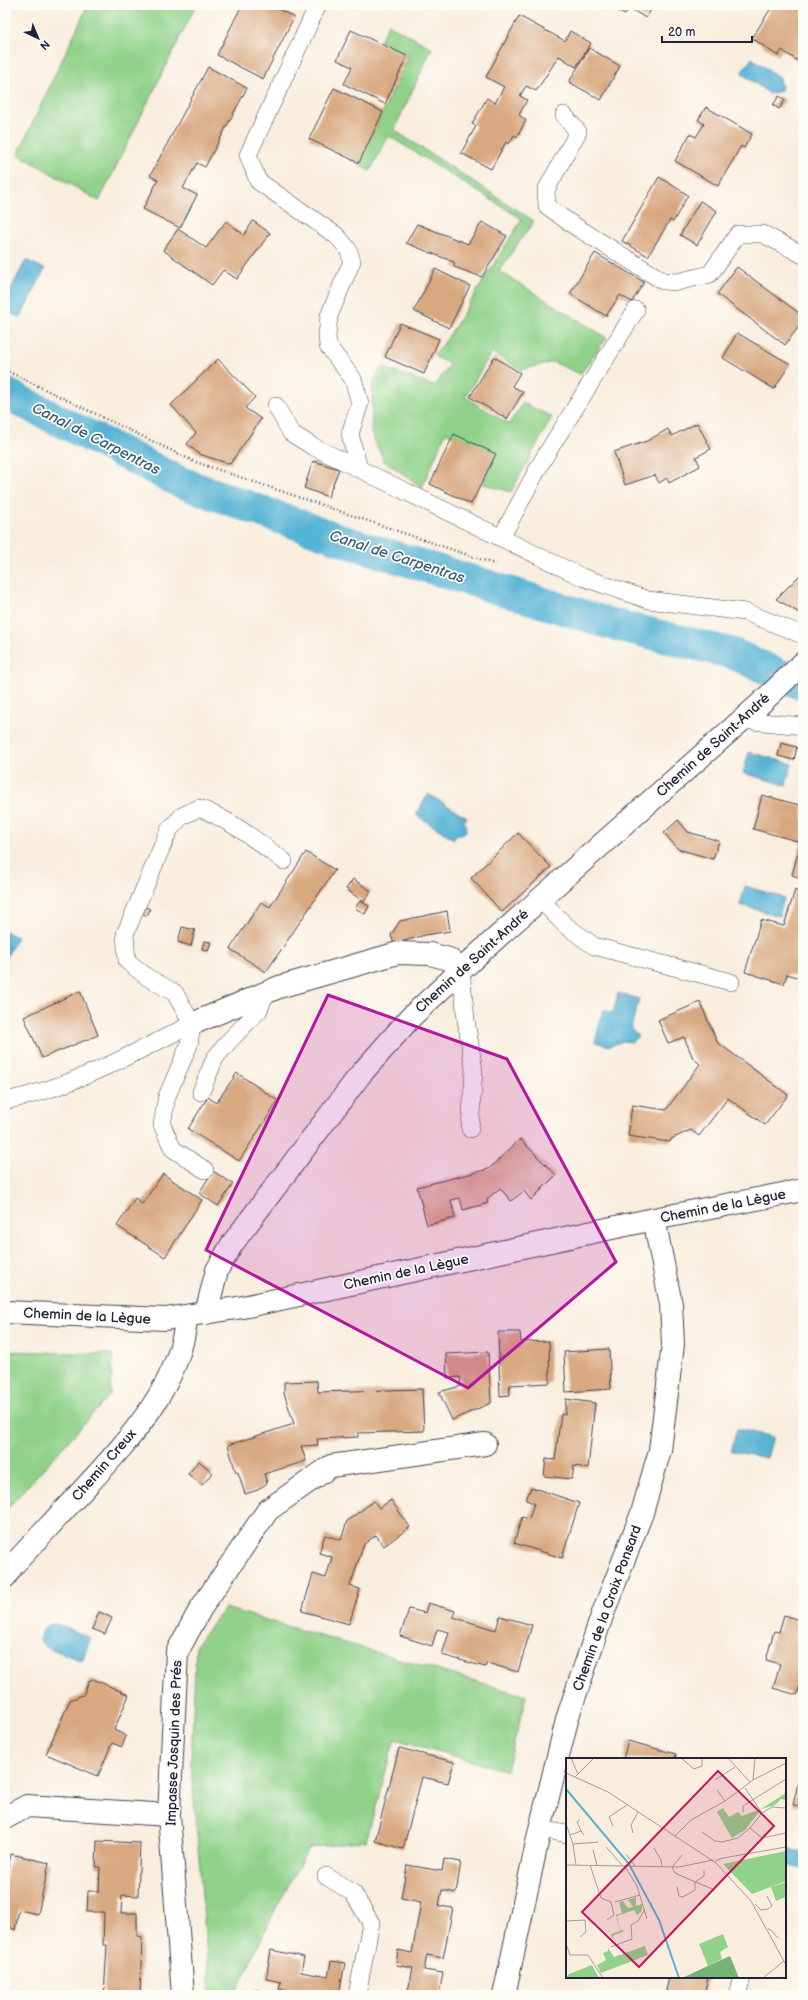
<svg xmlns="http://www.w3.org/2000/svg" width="808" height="2000" viewBox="0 0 808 2000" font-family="'Balsamiq Sans',sans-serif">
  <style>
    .green { fill: #90d28a; stroke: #597a62 }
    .water { fill: #56b3d4; stroke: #3c6a88 }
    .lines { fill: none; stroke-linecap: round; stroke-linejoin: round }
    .canal { stroke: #56b3d4; stroke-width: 32 }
    .building { fill: #d8a880 }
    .service-casing { stroke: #424153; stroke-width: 18 }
    .minor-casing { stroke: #424153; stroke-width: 24 }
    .path { stroke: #424153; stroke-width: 2.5; stroke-dasharray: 1 3; stroke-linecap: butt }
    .service { stroke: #fff; stroke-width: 17 }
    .minor { stroke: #fff; stroke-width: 22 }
    .marked { fill: #b5179e; fill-opacity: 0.2; stroke: #b5179e; stroke-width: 3; stroke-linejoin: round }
    .labels { text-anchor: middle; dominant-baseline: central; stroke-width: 3.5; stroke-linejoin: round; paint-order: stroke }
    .street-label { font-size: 14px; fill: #22223b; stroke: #fdfcf7 }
    .water-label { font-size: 15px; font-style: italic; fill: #375c78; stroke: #fdfcf7 }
    .inset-river { fill: none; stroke: #56b3d4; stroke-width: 2 }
    .inset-road { fill: none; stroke: #a39c9d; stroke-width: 1 }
    .view { fill: #c2185b; fill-opacity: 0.15; stroke: #c2185b; stroke-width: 2 }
    .inset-edge { fill: none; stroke: #22223b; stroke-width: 2 }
  </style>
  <rect width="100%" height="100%" fill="#fdfcf7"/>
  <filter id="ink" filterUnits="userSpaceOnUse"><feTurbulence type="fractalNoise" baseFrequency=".025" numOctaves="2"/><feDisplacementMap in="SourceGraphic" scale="8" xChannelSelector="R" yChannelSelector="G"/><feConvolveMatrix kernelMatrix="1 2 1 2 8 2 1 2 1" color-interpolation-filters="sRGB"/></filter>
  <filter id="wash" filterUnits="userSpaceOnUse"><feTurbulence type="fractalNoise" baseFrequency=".012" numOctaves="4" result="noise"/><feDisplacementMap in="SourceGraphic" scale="16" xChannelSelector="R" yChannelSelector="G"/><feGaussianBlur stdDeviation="0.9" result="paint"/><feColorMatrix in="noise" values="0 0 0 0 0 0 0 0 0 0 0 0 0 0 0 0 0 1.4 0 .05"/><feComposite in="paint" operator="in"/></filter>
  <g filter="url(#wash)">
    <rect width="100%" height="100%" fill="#f9eede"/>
    <g class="green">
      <path d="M88,5H196L99,201L18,154Z"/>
      <path d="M388,24L432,48L394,130L534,221L499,271L607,338L580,374L553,362L520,370L492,352L465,397L509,424L523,403L552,417L511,492L483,484L494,457L446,432L422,487L384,461L371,433L373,382L382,367L434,386L450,365L434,356L447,339L522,219L389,136L370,171L358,165L409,56L380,41Z"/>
      <path d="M5,1351L113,1354L110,1395L5,1511Z"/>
      <path d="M225,1608L526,1696L507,1771L395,1739L366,1841L309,1848L276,1908L235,1995H216L210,1992L191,1763L196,1645Z"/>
    </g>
    <g class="water">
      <path d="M752,58L781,79L779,81L782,86L781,91L770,94L741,73Z"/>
      <path d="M26,260L45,269L20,318L5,310V300Z"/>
      <path d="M749,752L792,764L786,785L743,773Z"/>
      <path d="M428,794L467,817L464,822L467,826L466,831L462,834H457L454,839L416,815Z"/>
      <path d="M745,886L784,898L779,916L740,905Z"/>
      <path d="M5,931L17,937L5,960Z"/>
      <path d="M618,993L639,999L631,1029L638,1036L632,1042L623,1041L610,1046L595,1042L603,1010L613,1013Z"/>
      <path d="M737,1429L773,1437L767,1458L731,1451Z"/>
      <path d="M54,1623L91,1638L82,1661L44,1646L40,1640L41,1632L46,1626Z"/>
      <path d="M789,1849L803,1852V1869L785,1865Z"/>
    </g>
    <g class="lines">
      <path class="canal" d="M5,393L180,482L347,542L608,623L734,654L800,684H803"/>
    </g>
    <g id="blocks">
      <g class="building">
        <path d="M242,5H271L294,17L263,79L217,55Z"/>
        <path d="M612,5H654L646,18L629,8L625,15L611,7Z"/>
        <path d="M773,5H797L803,9V56L799,62L782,50L778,56L752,38Z"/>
        <path d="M519,16L565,41L570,31L591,43L576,67L559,56L536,91L526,86L520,96L527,100L519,115L526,120L517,137L514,135L509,144L506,142L491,169L461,153L476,126L472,124L487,98L495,103L504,87L486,77Z"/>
        <path d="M351,30L407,56L385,104L344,84L352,67L337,60Z"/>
        <path d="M589,48L620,66L601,100L569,82Z"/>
        <path d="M208,67L247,88L205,167L197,163L183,188L197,195L180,228L143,209L158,180L150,176Z"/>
        <path d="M334,88L383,112L359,163L309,139Z"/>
        <path d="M779,96L785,100L779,109L773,105Z"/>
        <path d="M706,107L752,134L744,148L741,146L718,186L675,161L690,134L696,137L704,124L698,120Z"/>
        <path d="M659,177L688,195L673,222L670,220L648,256L622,241Z"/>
        <path d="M700,201L717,211L697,245L680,235Z"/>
        <path d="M226,221L244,235L253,221L270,233L237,279L223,270L212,285L163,250L178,229L206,248Z"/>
        <path d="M482,222L507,236L482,277L454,267V262L406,243L417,224L468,244Z"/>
        <path d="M595,253L644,282L632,302L620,295L606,316L570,294Z"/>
        <path d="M737,267L803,316V321L785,345L717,294Z"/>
        <path d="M435,269L470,286L449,328L414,311Z"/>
        <path d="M400,323L439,339L424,374L385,357Z"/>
        <path d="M737,333L790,364L774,389L723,358Z"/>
        <path d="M494,357L520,373L512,386L523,392L507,419L470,397Z"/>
        <path d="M218,359L255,397L245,408L261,419L230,464L199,454L187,444L196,433L171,405Z"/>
        <path d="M697,423L711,449L696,457L700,466L669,483L667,478L659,483L655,475L625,485L614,452L647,441L668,429L672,436Z"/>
        <path d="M454,434L496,454L471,504L430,484Z"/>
        <path d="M313,461L339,469L328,497L304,488Z"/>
        <path d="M803,572V615L776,599Z"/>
        <path d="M781,743L797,747L794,760L778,756Z"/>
        <path d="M762,795L803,806V879L792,875L801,842L753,829Z"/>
        <path d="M678,820L688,832L719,841L713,859L678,849L664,833Z"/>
        <path d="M518,833L551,867L502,912L471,878Z"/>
        <path d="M306,852L335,870L266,972L230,949L261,902L270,907Z"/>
        <path d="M353,879L371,891L364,902L346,889Z"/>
        <path d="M795,890L803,892V979L787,974L784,984L745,972L761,920L784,926Z"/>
        <path d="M360,901L369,906L365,914L355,908Z"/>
        <path d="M142,906L150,909L147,916L141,912Z"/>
        <path d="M447,911L450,931L425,935L394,944L391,935L400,921Z"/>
        <path d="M182,927L195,930L191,946L178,942Z"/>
        <path d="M204,941L211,942L208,951L202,949Z"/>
        <path d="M80,991L98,1035L42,1058L24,1017Z"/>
        <path d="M700,1002L717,1042L788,1095L765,1125L728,1098L699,1136L691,1130L671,1139L670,1142L628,1136L632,1105L666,1110L700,1064L693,1058L684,1037L668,1043L658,1020Z"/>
        <path d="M237,1073L278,1101L239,1161L188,1129L208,1097L216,1103Z"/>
        <path d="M520,1139L556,1175L531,1200L524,1191L511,1201L500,1188L487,1199L488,1203L463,1210L460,1198L451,1200L455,1218L427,1225L417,1187L489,1169Z"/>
        <path d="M213,1171L233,1184L218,1206L199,1193Z"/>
        <path d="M163,1174L202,1200L165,1257L117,1226L135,1198L142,1204Z"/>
        <path d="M498,1332H520L521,1342L549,1341L550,1383L509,1385L510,1395L500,1396Z"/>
        <path d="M609,1349L611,1389L566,1392L564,1352Z"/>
        <path d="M488,1352L491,1403L452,1420L439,1392L461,1386L460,1377L447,1378L446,1354Z"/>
        <path d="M317,1381L318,1392L422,1389L424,1431L358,1433V1437L317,1439L318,1445L301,1446L306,1461L264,1474L267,1483L258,1490L245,1494L238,1472L236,1473L228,1445L294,1424L284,1393V1382Z"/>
        <path d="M566,1399L595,1403L588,1468L574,1466L572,1479L544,1476L546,1459L555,1460L561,1414L565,1415Z"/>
        <path d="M199,1461L213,1473L202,1485L188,1474Z"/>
        <path d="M531,1487L579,1503L562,1558L514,1543L522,1517L529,1519L534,1503L526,1500Z"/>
        <path d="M391,1500L410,1527L384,1546L376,1535L364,1544L350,1586L360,1589L349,1624L302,1611L313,1574L326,1578L332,1557L319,1553L325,1535L341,1540L347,1521L374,1501L379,1508Z"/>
        <path d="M428,1603L455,1611L453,1617L496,1630L500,1616L532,1625L518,1672L487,1663L485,1667L442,1655L449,1632L437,1629L432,1646L400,1636L409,1609L425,1613Z"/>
        <path d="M99,1612L112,1618L105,1634L92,1629Z"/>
        <path d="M784,1615L803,1621V1673L797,1695L773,1688L780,1664L766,1660L774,1631L779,1632Z"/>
        <path d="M93,1679L129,1695L114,1730L126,1736L122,1747L112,1743L98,1776L46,1754L70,1700L83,1695L89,1681Z"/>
        <path d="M628,1741L676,1754L675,1759H623Z"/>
        <path d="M399,1748L454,1762L448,1783L422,1777L403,1849L375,1841Z"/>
        <path d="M798,1783L803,1784V1807L793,1805Z"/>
        <path d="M97,1841L140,1843L138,1896L122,1895L121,1913H137V1936L142,1937L140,1995H104L107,1945H103L104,1912H87L88,1891H99L100,1867H96Z"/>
        <path d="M11,1854L49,1863L38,1914L19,1910L15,1930L5,1925V1883Z"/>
        <path d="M444,1859L461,1862L456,1893L442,1890L439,1906L453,1908L443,1958L427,1955L424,1970L443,1973L439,1995H407L413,1968L396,1965L398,1950L412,1953L421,1902L401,1898L407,1865L442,1871Z"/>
        <path d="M271,1950L304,1957L301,1972L328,1977L331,1961L345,1963L339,1994L326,1992L325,1995H305L279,1989L281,1982L266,1979Z"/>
        <path d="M669,1977H708L704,1995H665Z"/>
        <path d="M253,1989L270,1992L269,1995H252Z"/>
      </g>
    </g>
  </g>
  <g filter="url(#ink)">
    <use href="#blocks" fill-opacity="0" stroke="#424153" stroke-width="1"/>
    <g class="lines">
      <g class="service-casing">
        <g id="service">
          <path d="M318,5L248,155L258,181L337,236L348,249L352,261L329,316L327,336L328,346L353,379L360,403L350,434L359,469"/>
          <path d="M564,115L578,132L546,190L547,206L570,223L663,281L677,282L710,274L738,234H763L803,255"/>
          <path d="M276,406L291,433L312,446L582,577L648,600L745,612L803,635"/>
          <path d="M501,538L542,461L636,310"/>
          <path d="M742,720L803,726"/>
          <path d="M540,899L565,925L594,946L731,982"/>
          <path d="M461,970L466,1020L474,1070L470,1129"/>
          <path d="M201,1092L215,1058L230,1040L259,1010L266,992"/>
          <path d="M5,1101C71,1088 132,1054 192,1024"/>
          <path d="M205,1170L173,1149L162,1125L167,1096L189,1045L192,1024L175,993L147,977L127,961L125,934L169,830L182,816L199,808C231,820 257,841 284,861"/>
          <path d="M540,1829L567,1834"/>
          <path d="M326,1876L353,1893L371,1923L357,1995"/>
          <path d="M737,1995L742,1977"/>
        </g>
      </g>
      <g class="minor-casing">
        <g id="minor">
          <path d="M192,1024L279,987L398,953L430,954L449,959L461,970"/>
          <path d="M5,1312L165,1319L243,1307L654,1219L803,1190"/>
          <path d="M206,1313L217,1270L232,1244L360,1075L412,1016L485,948L760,704L803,663"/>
          <path d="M5,1577L13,1565C36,1541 58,1516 81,1492C125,1444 183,1384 186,1316"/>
          <path d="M5,1818L27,1806L169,1815"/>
          <path d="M183,1995L169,1815L177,1652L201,1608L268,1510L331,1466L485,1444"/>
          <path d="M504,1995L540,1829L568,1716L603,1613L642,1513L660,1450L673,1344L671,1304L654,1219"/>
        </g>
      </g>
      <path class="path" d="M5,370L193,461L497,565"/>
      <use href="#service" class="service"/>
      <use href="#minor" class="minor"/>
    </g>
  </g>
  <path class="marked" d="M328,995L507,1059L616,1262L468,1388L206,1250Z"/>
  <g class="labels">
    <g class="street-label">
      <text transform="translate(713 745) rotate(-42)">Chemin de Saint-André</text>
      <text transform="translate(472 961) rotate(-42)">Chemin de Saint-André</text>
      <text transform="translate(723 1206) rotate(-11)">Chemin de la Lègue</text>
      <text transform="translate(406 1272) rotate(-12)">Chemin de la Lègue</text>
      <text transform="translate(87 1316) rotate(3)">Chemin de la Lègue</text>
      <text transform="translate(104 1465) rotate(-49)">Chemin Creux</text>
      <text transform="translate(607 1608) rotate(-70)">Chemin de la Croix Ponsard</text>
      <text transform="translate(174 1743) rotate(-88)">Impasse Josquin des Prés</text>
    </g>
    <g class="water-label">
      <text transform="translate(96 439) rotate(27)">Canal de Carpentras</text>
      <text transform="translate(397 557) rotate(18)">Canal de Carpentras</text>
    </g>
  </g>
  <g transform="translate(566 1758)">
    <rect width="220" height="220" fill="#f9eede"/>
    <path d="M220,35V42L215,41L209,47L195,51ZM157,50L163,59L172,54L176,58L192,52L193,54L179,72L166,80L151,54ZM220,93V123L186,136L157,106ZM220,124V139L210,143L205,129ZM70,139V148L76,146V153L71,157L68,152L51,158L54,172L59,173L48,177L47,181L45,176L54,173L50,157L56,155L53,144L57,143L62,150L67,149L62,142ZM157,176L162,189L154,194L156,201L142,208L133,186ZM79,188L82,197L35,215L31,207L40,202L37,195L42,193V190L48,199ZM26,207L33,220H0L3,216Z" fill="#90d28a"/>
    <path d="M164,198L173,220H116L142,208Z" fill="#74b476"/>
    <path class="inset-river" d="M0,31L63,106L93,162L113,220"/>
    <path class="inset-road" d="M5,0L12,16M115,0L128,11L136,8V0M162,0L184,24M0,15L42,34L150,105L185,143L220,207M9,19L28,0M149,22L169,9M187,22L189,0M151,32L159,43M177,55V48L220,21M196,55L206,49L220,50M14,62L11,64L15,73M0,66L7,86L10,107M47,68L43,59L61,47M184,70L196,80L220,75M136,74L149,83L156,84L172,80L184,70L196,55L179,30M67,75L65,67L72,54M4,77L15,73L18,77M109,78L125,62L159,43L187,22L220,5M7,86L32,84M40,89L56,107M88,90L95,102L96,109M27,92L31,107M60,96L69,108M149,103L157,100L220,89M0,107L113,109L147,102M24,107L35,140L45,144L48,157L41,162M58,107L71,128L81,161M106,109L109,115L120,120L149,132M106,109L116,97M129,124L138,118V112M111,129L113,138L117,139L129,132V124M49,144L74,137M189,146L195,152L202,151L206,148L201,138M0,163L19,162L20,174L14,179M202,171L205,172L212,180M0,186L4,197H22L37,220M45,189L66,181L65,167L72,163L79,151M197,220L218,203"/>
    <path class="view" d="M152,13L208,68L73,209L16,154Z"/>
    <rect width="220" height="220" class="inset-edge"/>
  </g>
  <rect width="808" height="2000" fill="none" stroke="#fdfcf7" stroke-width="20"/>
  <g transform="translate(38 38) rotate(136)" stroke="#fdfcf7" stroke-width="3" paint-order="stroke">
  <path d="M0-3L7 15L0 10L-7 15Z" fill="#22223b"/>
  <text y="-6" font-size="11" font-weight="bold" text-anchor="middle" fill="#22223b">N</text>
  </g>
  <path d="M662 36v6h90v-6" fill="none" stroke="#22223b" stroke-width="2"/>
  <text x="668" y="36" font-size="12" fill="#22223b" stroke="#fdfcf7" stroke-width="3" paint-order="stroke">20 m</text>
</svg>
